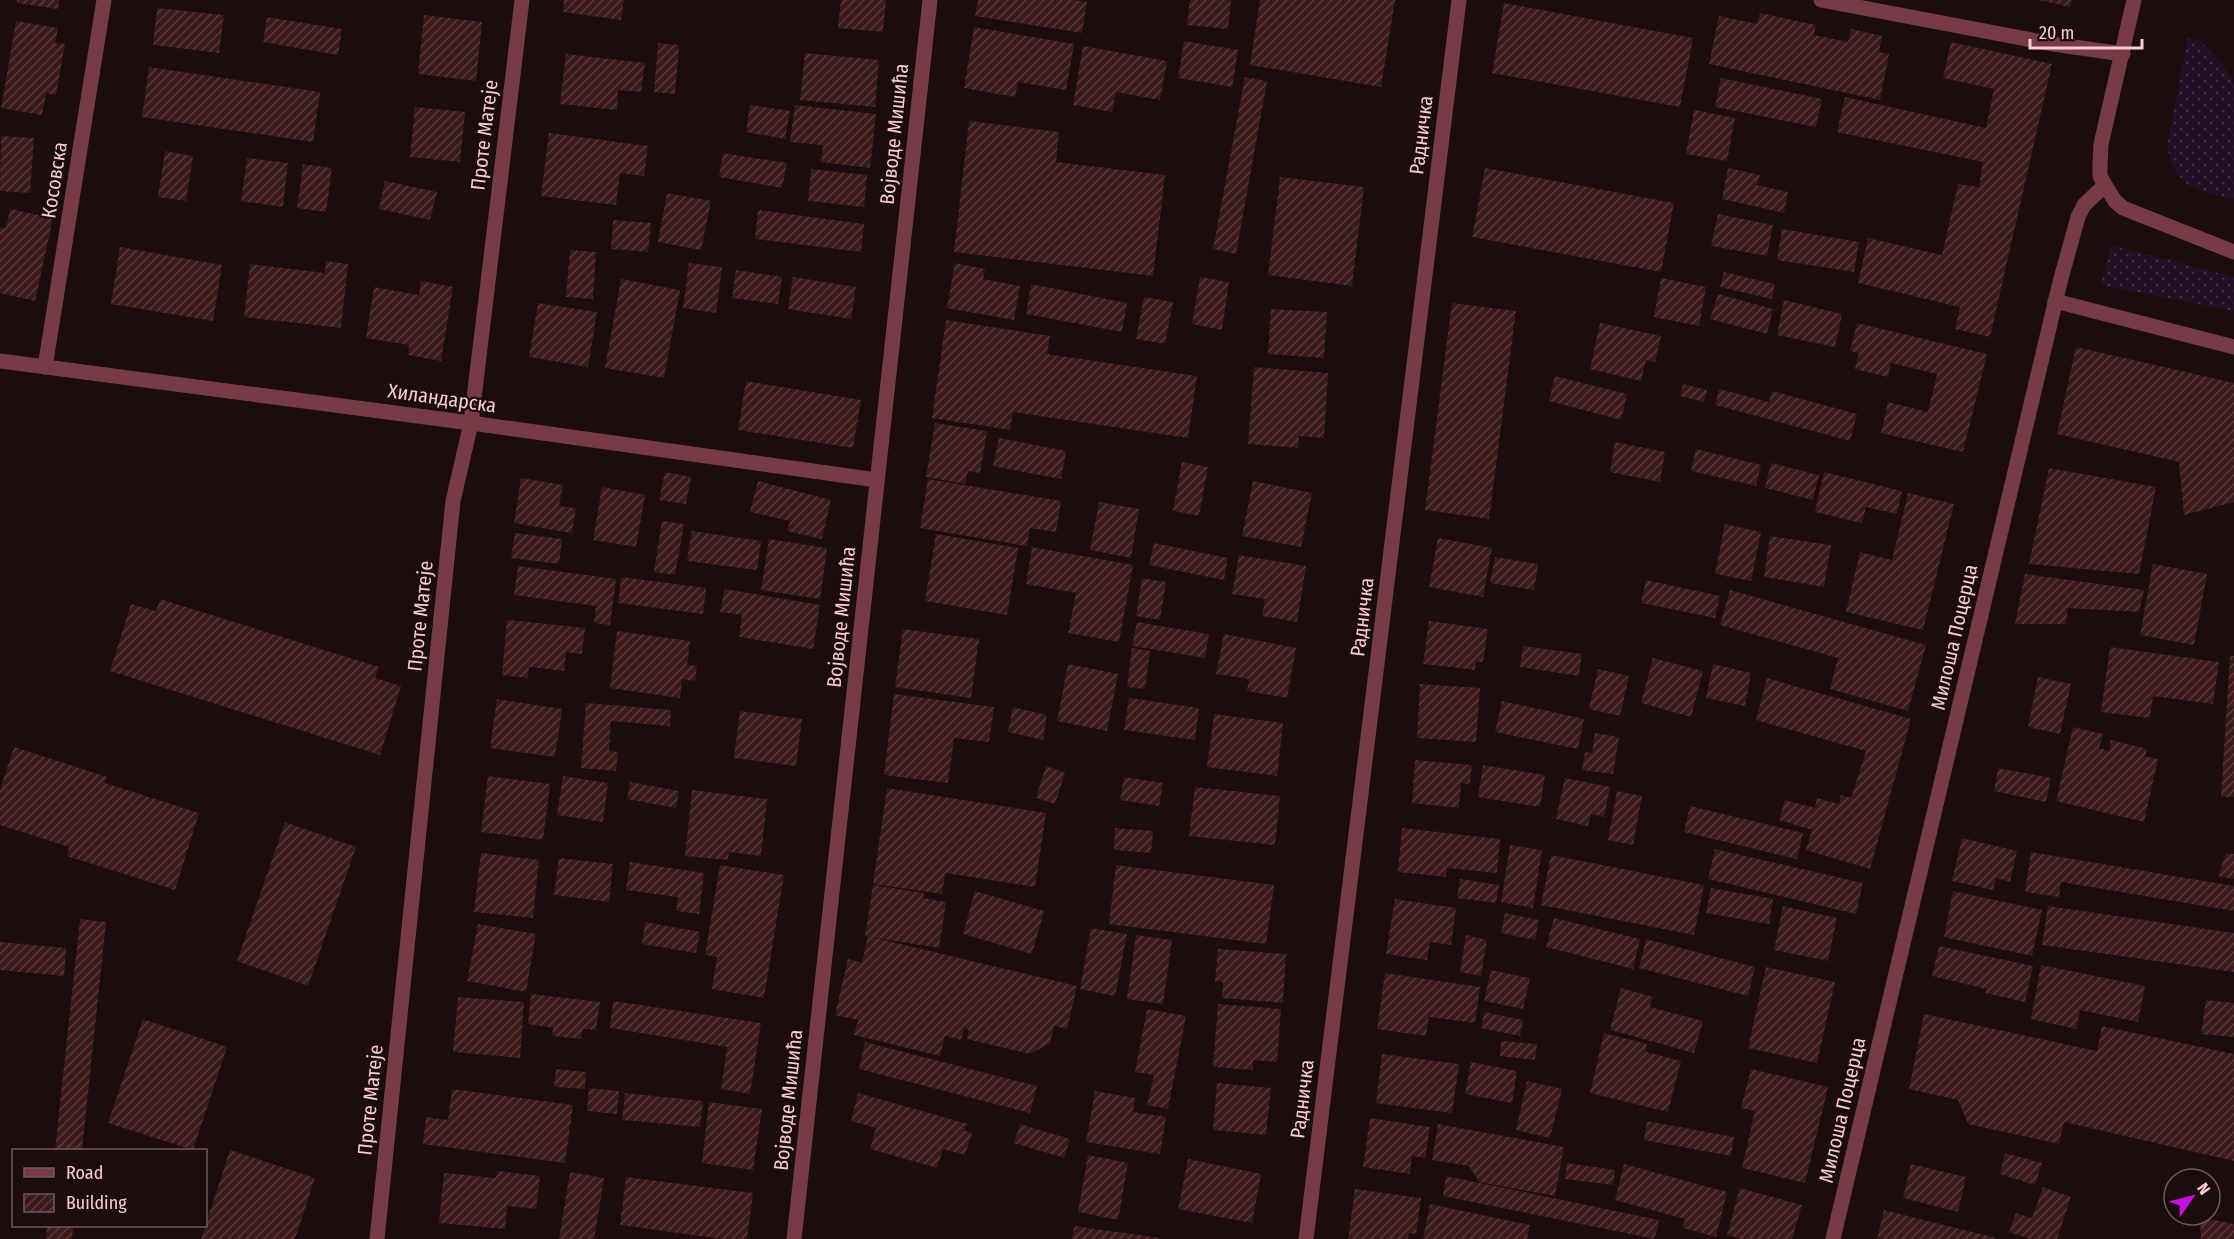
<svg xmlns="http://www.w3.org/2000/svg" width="2234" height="1239" viewBox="0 0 2234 1239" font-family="'Fira Sans Condensed',sans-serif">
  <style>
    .grass { fill: url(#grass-dots) }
    .building { fill: url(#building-hatch) }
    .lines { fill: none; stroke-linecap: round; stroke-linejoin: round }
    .minor { stroke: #773b47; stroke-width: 15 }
    .labels { text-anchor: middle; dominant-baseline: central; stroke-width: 4.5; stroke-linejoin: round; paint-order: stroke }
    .street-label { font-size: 20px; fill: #fbcbd1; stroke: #1b0c0d }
  </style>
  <defs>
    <pattern id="grass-dots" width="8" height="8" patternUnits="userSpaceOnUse" patternTransform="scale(1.5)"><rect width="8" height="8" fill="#1f1025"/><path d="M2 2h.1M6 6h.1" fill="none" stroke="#403144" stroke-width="1.8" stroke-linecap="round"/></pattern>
    <pattern id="building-hatch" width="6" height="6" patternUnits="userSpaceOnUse" patternTransform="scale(1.5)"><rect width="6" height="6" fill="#3b1a1b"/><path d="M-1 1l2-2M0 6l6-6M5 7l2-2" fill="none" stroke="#583a3b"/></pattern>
  </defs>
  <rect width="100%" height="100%" fill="#1b0c0d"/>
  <g class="grass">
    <path d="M2188,37L2201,41L2223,65L2234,84V199C2196,191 2177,189 2167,147Z"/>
    <path d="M2111,245L2234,277V311L2101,285Z"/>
  </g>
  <g class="building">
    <path d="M17,0H59L58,9L17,3Z"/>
    <path d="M564,0H624L621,20L563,12Z"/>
    <path d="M841,0H886L883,32L838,28Z"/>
    <path d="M978,0H1074L1087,2L1082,33L975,16Z"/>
    <path d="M1190,0H1231L1228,29L1187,25Z"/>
    <path d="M1260,0H1395L1381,87L1250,65Z"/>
    <path d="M2039,0H2072L2070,7Z"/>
    <path d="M1504,3L1693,38L1680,107L1492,73Z"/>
    <path d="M157,8L224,15L219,53L153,45Z"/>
    <path d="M1760,13L1816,25L1814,35L1848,42L1851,29L1882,36L1879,52L1889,54L1880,100L1709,64L1719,16L1757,24Z"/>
    <path d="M424,15L482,22L476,81L418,74Z"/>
    <path d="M267,17L342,29L338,55L263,42Z"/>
    <path d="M16,21L58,28L55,43L65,44L56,95L46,93L42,115L1,108Z"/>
    <path d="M974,27L1074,44L1066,90L1018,82L1015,97L964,88Z"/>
    <path d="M1184,41L1238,50L1232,87L1178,78Z"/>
    <path d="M1951,42L2052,64L1990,337L1955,329L1960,307L1858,283L1868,238L1942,255L1958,184L1979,187L1983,162L1837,132L1845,97L1986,128L1994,89L1943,78Z"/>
    <path d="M658,43L679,45L675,94L654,92Z"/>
    <path d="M1083,46L1167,61L1160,100L1116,92L1112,112L1073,105Z"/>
    <path d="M805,53L879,60L875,107L800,100Z"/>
    <path d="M566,54L645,63L641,92L618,90L617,110L560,104Z"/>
    <path d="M149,67L320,92L313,142L142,117Z"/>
    <path d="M1245,77L1267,81L1236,254L1213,249Z"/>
    <path d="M1721,78L1822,99L1816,127L1715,107Z"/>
    <path d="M750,105L790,111L785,139L746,132Z"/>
    <path d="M795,105L876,114L870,168L821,162L823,145L790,142Z"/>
    <path d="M415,107L465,112L460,162L410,157Z"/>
    <path d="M1694,110L1735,118L1727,161L1686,154Z"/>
    <path d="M969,121L1059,132L1056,162L1165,175L1153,276L954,252Z"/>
    <path d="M549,133L648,146L644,176L620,173L616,205L541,196Z"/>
    <path d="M1,136L34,138L30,193L0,191Z"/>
    <path d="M165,151L193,156L186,201L158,197Z"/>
    <path d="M723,153L787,163L782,188L719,177Z"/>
    <path d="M247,158L288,163L283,207L241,201Z"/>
    <path d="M303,164L332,168L326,212L297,208Z"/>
    <path d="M1485,168L1674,203L1661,272L1472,237Z"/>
    <path d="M1728,168L1760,175L1757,185L1788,192L1784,213L1722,199Z"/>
    <path d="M811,169L867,175L864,207L808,201Z"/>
    <path d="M1280,177L1364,187L1352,286L1268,275Z"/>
    <path d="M385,181L437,192L430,220L379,209Z"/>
    <path d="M667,193L711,201L701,250L658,242Z"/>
    <path d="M10,209L53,218L35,301L0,293V227L6,228Z"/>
    <path d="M758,210L864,224L861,252L755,239Z"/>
    <path d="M1718,214L1773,225L1767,256L1711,246Z"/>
    <path d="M613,220L651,223L648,252L611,249Z"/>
    <path d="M1782,229L1859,242L1854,272L1777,260Z"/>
    <path d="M120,247L222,265L213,321L111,304Z"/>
    <path d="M570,250L596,252L593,299L566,297Z"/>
    <path d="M326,261L348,264L341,328L244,317L250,264L325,273Z"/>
    <path d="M689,263L722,267L716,313L683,308Z"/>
    <path d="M955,263L985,269L983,279L1020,286L1014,320L947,308Z"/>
    <path d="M736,270L782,277L778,304L732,298Z"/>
    <path d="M1724,272L1775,284L1772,299L1720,287Z"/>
    <path d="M793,277L856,287L851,319L788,309Z"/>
    <path d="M1200,277L1229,282L1222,330L1192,324Z"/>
    <path d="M1661,278L1706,287L1699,326L1654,317Z"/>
    <path d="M621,279L680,290L664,378L605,368Z"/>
    <path d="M421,281L453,287L441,361L408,355L409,345L366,338L374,287L419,295Z"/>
    <path d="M1031,284L1127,303L1122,332L1026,314Z"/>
    <path d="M1718,294L1773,309L1767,334L1710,319Z"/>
    <path d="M1144,297L1173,302L1165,344L1136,339Z"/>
    <path d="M1784,300L1842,314L1835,347L1777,335Z"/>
    <path d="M538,303L597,312L588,367L529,357Z"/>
    <path d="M1452,303L1516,311L1489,519L1425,510Z"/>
    <path d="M1271,309L1327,312L1324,358L1268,354Z"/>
    <path d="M946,320L1050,336L1047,354L1197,376L1188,438L1013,412L1010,430L932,418Z"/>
    <path d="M1600,323L1661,336L1655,362L1646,360L1641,381L1590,369Z"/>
    <path d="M1857,323L1987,354L1963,452L1881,433L1888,402L1928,412L1937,374L1891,363L1888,377L1855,369L1859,353L1850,351Z"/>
    <path d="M2076,347L2234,383V502L2184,515L2179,462L2057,434Z"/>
    <path d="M1254,367L1328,373L1324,438L1299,436L1298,448L1248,444Z"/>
    <path d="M1555,376L1627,394L1621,420L1549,401Z"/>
    <path d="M746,381L861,400L853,448L738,430Z"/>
    <path d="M1683,384L1707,390L1704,402L1680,396Z"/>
    <path d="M1719,389L1769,402L1772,391L1857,414L1850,441L1715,405Z"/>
    <path d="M935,423L987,431L980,473L968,471L965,484L926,477Z"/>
    <path d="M999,438L1066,451L1061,479L993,466Z"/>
    <path d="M1615,442L1665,452L1660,482L1610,472Z"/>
    <path d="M1696,449L1761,465L1756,486L1691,471Z"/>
    <path d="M1182,462L1208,467L1199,516L1173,511Z"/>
    <path d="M1771,463L1819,475L1813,500L1765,488Z"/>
    <path d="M2049,468L2156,487L2139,574L2029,564Z"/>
    <path d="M665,472L691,477L686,504L659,500Z"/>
    <path d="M1824,472L1902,491L1897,514L1866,507L1862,523L1815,512Z"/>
    <path d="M521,478L563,485L559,506L576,508L572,533L514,523Z"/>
    <path d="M928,479L1061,501L1056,532L1030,528L1027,546L920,528Z"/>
    <path d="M758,481L831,500L822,539L787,531L790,521L750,512Z"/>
    <path d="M1253,481L1312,493L1301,547L1242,536Z"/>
    <path d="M602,487L645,495L636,547L593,540Z"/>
    <path d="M1908,493L1954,504L1923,630L1846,612L1860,552L1892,560Z"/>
    <path d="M1099,502L1139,509L1131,558L1090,550Z"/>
    <path d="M662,521L684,524L675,575L654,572Z"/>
    <path d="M1725,524L1761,532L1751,581L1715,574Z"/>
    <path d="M692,531L761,541L757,570L687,561Z"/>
    <path d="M515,533L562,539L559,564L511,558Z"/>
    <path d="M936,534L1018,548L1007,615L925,601Z"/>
    <path d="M1770,536L1831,545L1824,587L1764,577Z"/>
    <path d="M1438,538L1492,548L1483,597L1429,587Z"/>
    <path d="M769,539L827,548L820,599L761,590Z"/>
    <path d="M1154,543L1228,558L1224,580L1149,565Z"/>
    <path d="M1032,547L1133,565L1119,642L1068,633L1076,593L1026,584Z"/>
    <path d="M1239,555L1306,566L1297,622L1262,616L1265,599L1232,594Z"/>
    <path d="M1495,557L1538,564L1534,590L1490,583Z"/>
    <path d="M2153,564L2207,574L2194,645L2140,635Z"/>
    <path d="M518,566L616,579L610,625L594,623L596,606L514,595Z"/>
    <path d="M2025,574L2144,590L2139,612L2068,608L2066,624H2015Z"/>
    <path d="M621,577L706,588L703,614L618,603Z"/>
    <path d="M1142,578L1166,582L1160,620L1136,616Z"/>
    <path d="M1646,580L1720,596L1715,618L1641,603Z"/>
    <path d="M725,589L820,605L813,649L739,637L742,615L720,612Z"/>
    <path d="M1730,590L1926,645L1908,711L1830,689L1838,658L1720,625Z"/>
    <path d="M160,599L379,667L375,678L401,686L380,755L110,671L131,604L156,611Z"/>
    <path d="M507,620L585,628L582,654L566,652L564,671L529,667L528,678L502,675Z"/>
    <path d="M1429,621L1488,629L1483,662L1476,661L1475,670L1423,664Z"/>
    <path d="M1137,622L1209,634L1205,658L1132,646Z"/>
    <path d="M903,629L979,639L971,698L895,687Z"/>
    <path d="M617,631L690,641L687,665L697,666L695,681L682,679L680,698L610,688Z"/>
    <path d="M1224,634L1296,648L1287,698L1247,691L1249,679L1216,674Z"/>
    <path d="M1523,646L1582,654L1579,676L1520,667Z"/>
    <path d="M2110,647L2219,662L2213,704L2153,696L2150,718L2101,712Z"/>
    <path d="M1132,648L1150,651L1145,689L1127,687Z"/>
    <path d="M2230,656H2234V797H2221Z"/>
    <path d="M1653,658L1703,671L1691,717L1641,703Z"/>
    <path d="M1068,664L1118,674L1107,731L1057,721Z"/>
    <path d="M1713,664L1751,673L1745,706L1706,698Z"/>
    <path d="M1598,669L1629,676L1620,716L1589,709Z"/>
    <path d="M2038,677L2071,684L2060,734L2028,727Z"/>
    <path d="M1767,678L1911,719L1870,869L1806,850L1812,830L1779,820L1785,800L1815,808L1817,798L1839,804L1841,795L1851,798L1866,751L1756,720Z"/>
    <path d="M1420,684L1480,688L1476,742L1417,738Z"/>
    <path d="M894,694L994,707L989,742L954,738L948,783L884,775Z"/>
    <path d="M1129,698L1199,708L1195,740L1124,730Z"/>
    <path d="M497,699L562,709L555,757L490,748Z"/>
    <path d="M1502,701L1584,719L1578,749L1495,732Z"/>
    <path d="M586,703L671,710L670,726L611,721L609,751L618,752L616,771L581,768Z"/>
    <path d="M1013,707L1047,715L1043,740L1008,732Z"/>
    <path d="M740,711L802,719L796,766L734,758Z"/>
    <path d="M1214,714L1283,723L1277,776L1207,767Z"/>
    <path d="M2073,727L2103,734L2099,748L2109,751L2111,740L2147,749L2145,756L2158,759L2144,822L2056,801Z"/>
    <path d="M1595,733L1619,737L1613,774L1582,770L1585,752L1592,753Z"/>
    <path d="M14,747L107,777L105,783L199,813L175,890L67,856L69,847L0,825V790Z"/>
    <path d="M1415,760L1472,765L1470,784L1461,783L1459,808L1412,803Z"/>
    <path d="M1483,765L1545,775L1540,807L1478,797Z"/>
    <path d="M1046,766L1065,773L1055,804L1036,798Z"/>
    <path d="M1998,768L2051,778L2046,802L1994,791Z"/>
    <path d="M488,776L550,784L543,840L481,832Z"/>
    <path d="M563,776L608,783L603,822L557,815Z"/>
    <path d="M1124,777L1163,783L1159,806L1120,800Z"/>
    <path d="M1565,778L1610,787L1604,817L1591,814L1588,826L1556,819Z"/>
    <path d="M630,782L679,791L676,808L627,799Z"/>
    <path d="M1195,787L1280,796L1275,845L1189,836Z"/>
    <path d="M887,788L1046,813L1035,887L945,873L942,894L873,884Z"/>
    <path d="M692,790L767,799L761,856L729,852L728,860L685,856Z"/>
    <path d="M1617,791L1642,796L1633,845L1608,840Z"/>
    <path d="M1690,806L1803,833L1797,859L1684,832Z"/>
    <path d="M285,822L356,847L308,986L237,961Z"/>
    <path d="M1115,828L1153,831L1151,853L1114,850Z"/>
    <path d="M1402,828L1500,839L1497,873L1447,868L1446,877L1398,872Z"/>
    <path d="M1962,838L2017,851L2010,882L1996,878L1993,890L1952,881Z"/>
    <path d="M1510,845L1542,850L1533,908L1501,902Z"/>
    <path d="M1715,849L1863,883L1856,914L1708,879Z"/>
    <path d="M2031,852L2234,886V911L2061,882L2059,897L2025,892Z"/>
    <path d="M481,853L539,860L533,918L474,912Z"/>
    <path d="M2226,853L2234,854V879L2218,876Z"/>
    <path d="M1551,855L1704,885L1694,935L1541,905Z"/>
    <path d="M559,858L613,864L609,902L554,895Z"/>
    <path d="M630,862L704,873L699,914L676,911L678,897L626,890Z"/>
    <path d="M720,865L784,875L764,998L712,989L717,957L705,955Z"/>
    <path d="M1116,865L1274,885L1266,944L1109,924Z"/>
    <path d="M1460,879L1499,885L1496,903L1457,898Z"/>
    <path d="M873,885L924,893L923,898L946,902L939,948L871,937L1077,986L1067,1029L1054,1026L1050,1043L1030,1054L967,1039L969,1030L964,1028L961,1040L945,1036L940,1056L854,1035L858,1020L835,1015L848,959L862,963L868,936H865Z"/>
    <path d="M1711,888L1773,899L1769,924L1706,913Z"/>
    <path d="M975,891L1044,911L1032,954L963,934Z"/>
    <path d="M1953,891L2042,910L2032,956L1944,937Z"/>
    <path d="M1395,899L1456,908L1451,945L1430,942L1427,960L1386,954Z"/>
    <path d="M1783,906L1837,918L1828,961L1774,950Z"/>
    <path d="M2048,906L2234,933V972L2042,945Z"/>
    <path d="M1505,913L1539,920L1535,940L1501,933Z"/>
    <path d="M1554,918L1640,939L1633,969L1546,947Z"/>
    <path d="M80,919L106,922L82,1150H55Z"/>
    <path d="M645,922L700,932L696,953L642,944Z"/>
    <path d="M478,924L536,934L526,992L467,981Z"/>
    <path d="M1091,928L1127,934L1115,996L1080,989Z"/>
    <path d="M1136,935L1172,940L1163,1004L1127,999Z"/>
    <path d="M1466,935L1487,940L1481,976L1460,972Z"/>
    <path d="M1646,939L1755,967L1748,996L1639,968Z"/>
    <path d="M0,942L66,948L64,976L0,970Z"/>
    <path d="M1939,946L2033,966L2025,1002L1985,993L1986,989L1932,976Z"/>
    <path d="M1218,949L1286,954L1283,1003L1222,998L1223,982L1215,981Z"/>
    <path d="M2041,965L2145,986L2138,1022L2080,1010L2076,1029L2031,1019Z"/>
    <path d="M1766,967L1835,982L1817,1063L1748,1048Z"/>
    <path d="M1491,970L1530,978L1523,1009L1484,1001Z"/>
    <path d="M1385,973L1480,987L1475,1023L1429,1017L1426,1036L1377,1029Z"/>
    <path d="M1621,988L1653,997L1650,1007L1703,1021L1694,1053L1610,1030Z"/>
    <path d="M531,994L600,1002L596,1030L583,1029L581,1039L552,1036L553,1028L528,1024Z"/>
    <path d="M458,997L524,1002L520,1058L453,1052Z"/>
    <path d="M2206,1000L2234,1003V1037L2201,1034Z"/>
    <path d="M613,1001L761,1023L750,1094L721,1089L727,1047L610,1028Z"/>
    <path d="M1218,1004L1281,1009L1277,1062L1253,1060V1070L1213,1067Z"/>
    <path d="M1147,1009L1186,1016L1168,1109L1147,1105L1154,1075L1135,1072Z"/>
    <path d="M1484,1012L1523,1020L1520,1036L1481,1028Z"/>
    <path d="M1924,1014L2097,1051L2102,1026L2234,1054V1161L2064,1122L2059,1144L1968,1124L1958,1100L1909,1089Z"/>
    <path d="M143,1019L227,1047L193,1150L108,1123Z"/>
    <path d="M1604,1033L1647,1044L1646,1052L1681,1061L1668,1112L1590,1093Z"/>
    <path d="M1501,1041L1537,1044L1535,1060L1500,1056Z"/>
    <path d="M865,1042L1037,1086L1030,1113L859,1069Z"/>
    <path d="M1382,1054L1459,1064L1452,1113L1376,1103Z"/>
    <path d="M1471,1062L1517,1071L1512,1103L1465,1094Z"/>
    <path d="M556,1069L586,1072L585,1089L554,1087Z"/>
    <path d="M1751,1069L1828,1087L1805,1183L1742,1168L1755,1111L1741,1108Z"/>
    <path d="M1527,1081L1562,1089L1550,1138L1516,1130Z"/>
    <path d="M1217,1083L1271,1088L1266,1135L1213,1130Z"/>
    <path d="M589,1088L619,1091L617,1114L587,1111Z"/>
    <path d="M452,1089L573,1105L565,1163L423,1144L426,1117L448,1120Z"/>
    <path d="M1095,1091L1135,1098L1133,1112L1166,1117L1160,1154L1086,1142Z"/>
    <path d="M625,1093L703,1101L700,1127L622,1120Z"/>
    <path d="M858,1093L968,1124L964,1130L972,1133L965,1155L943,1149L937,1168L870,1149L876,1128L851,1121Z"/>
    <path d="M709,1102L762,1109L753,1170L702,1163Z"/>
    <path d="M1370,1118L1430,1127L1425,1158L1412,1156L1410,1174L1363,1167Z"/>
    <path d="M1647,1121L1734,1137L1731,1156L1644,1140Z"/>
    <path d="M1020,1124L1070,1139L1064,1158L1014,1143Z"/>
    <path d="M1438,1124L1564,1147L1555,1196L1479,1182L1469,1166L1432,1160Z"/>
    <path d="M230,1150L315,1178L295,1239H201Z"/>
    <path d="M2005,1153L2042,1163L2035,1185L2000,1174Z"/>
    <path d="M1088,1155L1128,1163L1118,1220L1078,1212Z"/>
    <path d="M1188,1159L1261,1174L1252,1223L1178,1209Z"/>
    <path d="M1567,1163L1615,1170L1613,1185L1565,1179Z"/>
    <path d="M1624,1164L1727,1192L1716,1237L1683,1228L1685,1219L1615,1200Z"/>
    <path d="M1911,1164L1966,1177L1958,1212L1903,1198Z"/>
    <path d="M497,1171L540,1176L536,1209L507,1206L505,1229L439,1223L444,1173L496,1178Z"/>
    <path d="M570,1172L604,1178L594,1239H559Z"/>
    <path d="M1446,1176L1659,1220L1655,1239L1443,1196Z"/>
    <path d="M626,1177L753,1193L747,1239H722L620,1225Z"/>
    <path d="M2043,1187L2071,1197L2057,1239H2030L2009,1232L2016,1213L2032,1218Z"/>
    <path d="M1740,1188L1802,1205L1792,1239H1741L1727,1235Z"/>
    <path d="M1355,1189L1421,1198L1416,1234L1409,1233L1408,1239H1348Z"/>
    <path d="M1430,1204L1530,1225L1527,1239H1423Z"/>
    <path d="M1884,1210L1996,1238V1239H1877Z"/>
    <path d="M2200,1217L2234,1224V1239H2201Z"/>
    <path d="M47,1226H73L72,1239H46Z"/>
    <path d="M1074,1226L1160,1238V1239H1072Z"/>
  </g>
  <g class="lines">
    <g class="minor">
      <path d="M1821,0L2053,44L2123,54"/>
      <path d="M2134,0L2101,144L2100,166V176L2105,185L2115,201L2123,208L2234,252"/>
      <path d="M2055,301L2234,347"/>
      <path d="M0,361L471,423L877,480"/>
      <path d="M45,367L104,0"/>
      <path d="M377,1239L453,501L471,423L522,0"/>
      <path d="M794,1239L930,0"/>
      <path d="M1306,1239L1459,0"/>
      <path d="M1833,1239L2060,282L2078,217L2084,205L2105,185"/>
    </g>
  </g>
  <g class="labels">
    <g class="street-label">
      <text transform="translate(894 134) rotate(-84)">Војводе Мишића</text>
      <text transform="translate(484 135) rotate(-83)">Проте Матеје</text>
      <text transform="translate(1421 135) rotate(-83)">Радничка</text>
      <text transform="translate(54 180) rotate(-81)">Косовска</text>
      <text transform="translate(442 398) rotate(8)">Хиландарска</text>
      <text transform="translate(420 616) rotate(-84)">Проте Матеје</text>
      <text transform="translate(841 617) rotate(-84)">Војводе Мишића</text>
      <text transform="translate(1362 617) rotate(-83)">Радничка</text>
      <text transform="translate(1954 637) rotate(-77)">Милоша Поцерца</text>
      <text transform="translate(1302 1099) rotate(-83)">Радничка</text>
      <text transform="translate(370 1100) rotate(-84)">Проте Матеје</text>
      <text transform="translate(788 1100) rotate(-84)">Војводе Мишића</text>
      <text transform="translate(1842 1110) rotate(-77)">Милоша Поцерца</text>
    </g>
  </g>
  <rect x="12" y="1149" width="195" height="78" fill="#1b0c0d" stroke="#75585b" stroke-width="1.5"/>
  <rect x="24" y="1168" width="30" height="9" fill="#773b47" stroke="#75585b" stroke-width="1.5"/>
  <text x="66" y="1179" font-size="18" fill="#fbcbd1">Road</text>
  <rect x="24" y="1194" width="30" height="18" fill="url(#building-hatch)" stroke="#75585b" stroke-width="1.5"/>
  <text x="66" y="1209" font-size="18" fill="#fbcbd1">Building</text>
  <g transform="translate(2192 1197) rotate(55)"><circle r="28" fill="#1b0c0d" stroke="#75585b" stroke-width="1.5"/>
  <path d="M0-4.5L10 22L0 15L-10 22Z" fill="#c411e1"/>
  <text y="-9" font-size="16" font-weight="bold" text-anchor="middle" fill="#fbcbd1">N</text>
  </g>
  <path d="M2030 39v9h112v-9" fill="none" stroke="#fbcbd1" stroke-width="3"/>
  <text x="2039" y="39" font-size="18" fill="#fbcbd1" stroke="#1b0c0d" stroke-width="4.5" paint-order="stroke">20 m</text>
</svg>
